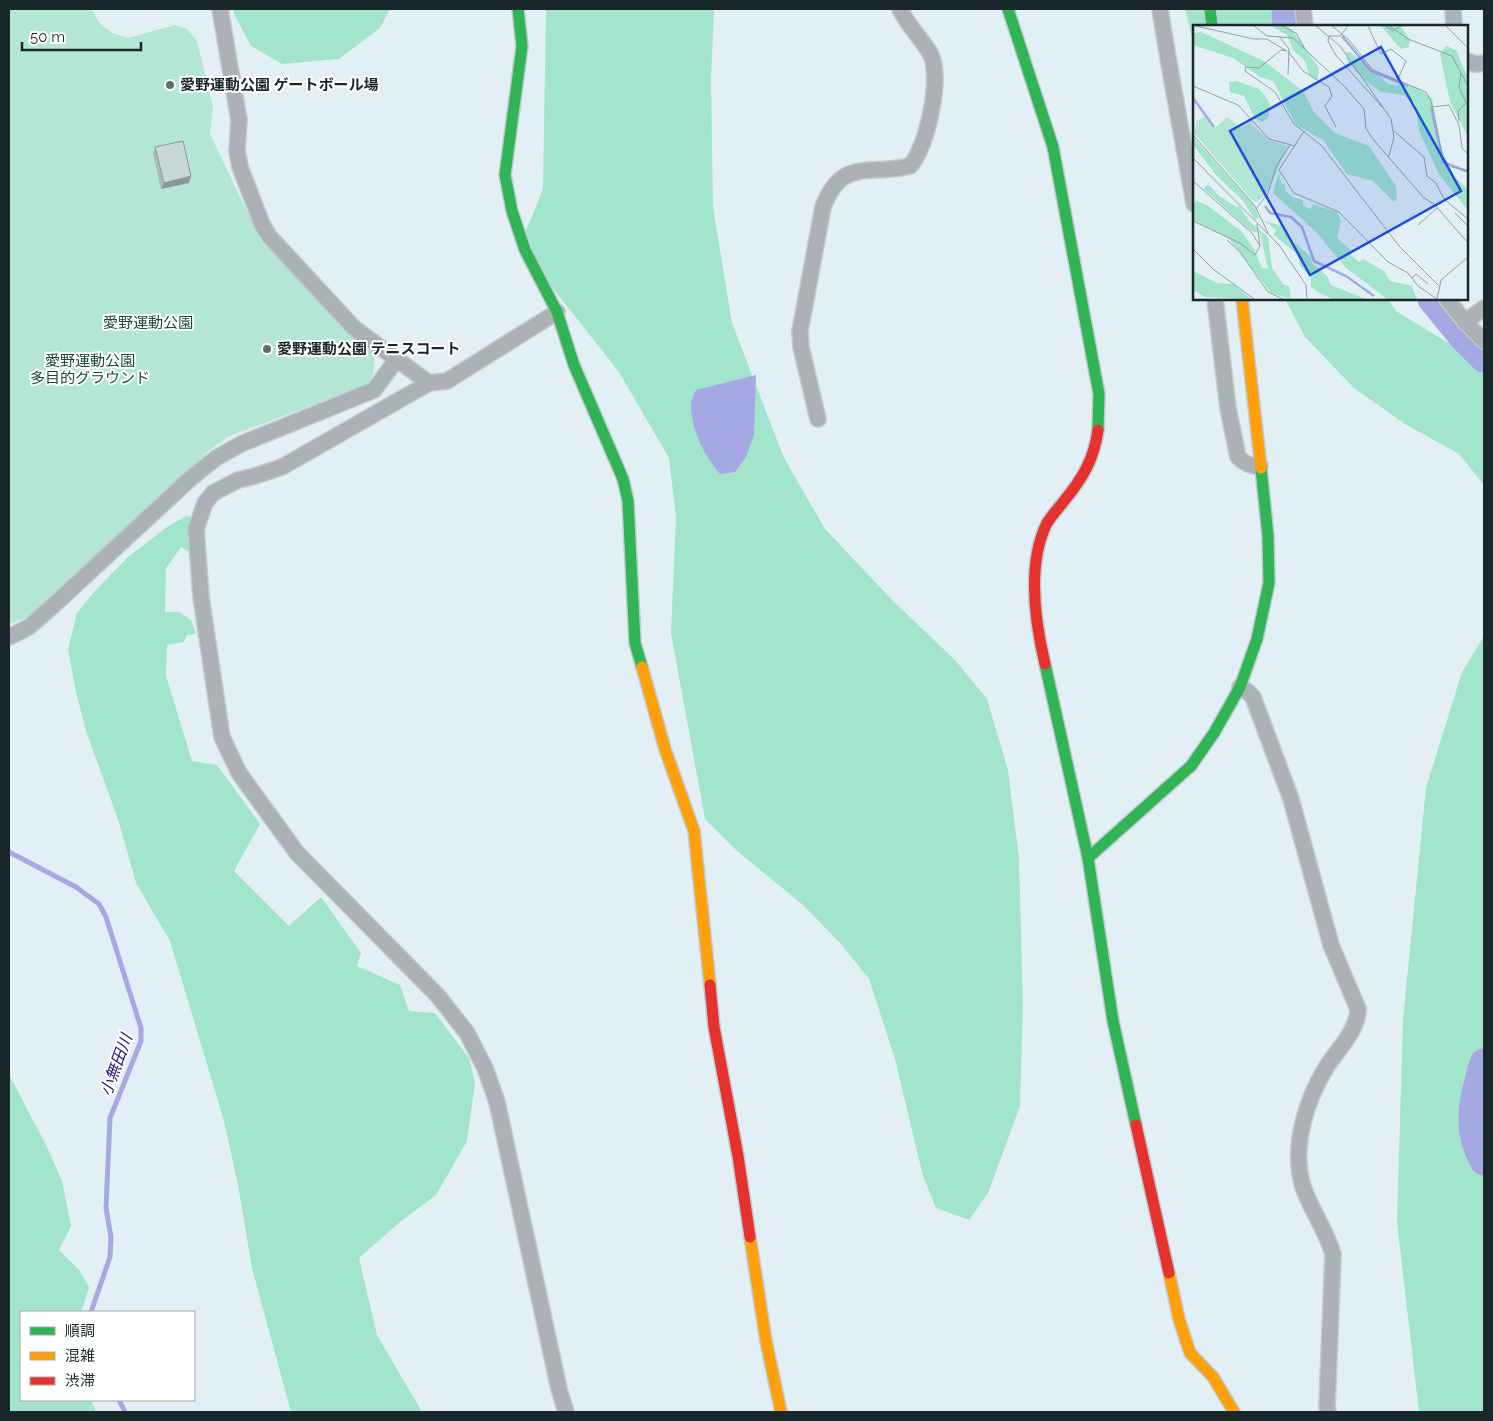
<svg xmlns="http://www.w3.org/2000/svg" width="1493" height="1421" viewBox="0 0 1493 1421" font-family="Raleway,'Noto Sans JP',sans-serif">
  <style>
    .green { fill: #b3e6d4 }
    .forest { fill: #a2e4cc }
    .water { fill: #a6a8e4 }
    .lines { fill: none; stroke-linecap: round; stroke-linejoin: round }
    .stream { stroke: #a6a8e4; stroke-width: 5 }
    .river { stroke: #a6a8e4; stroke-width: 29 }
    .street-casing { stroke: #bfcbd0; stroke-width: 18 }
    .fast-casing { stroke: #bfcbd0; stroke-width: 14 }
    .slow-casing { stroke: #bfcbd0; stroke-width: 14 }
    .jam-casing { stroke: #bfcbd0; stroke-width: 14 }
    .street { stroke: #abb1b5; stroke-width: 15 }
    .fast { stroke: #30b455; stroke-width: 11 }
    .slow { stroke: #ff9f0a; stroke-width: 11 }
    .jam { stroke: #e5322d; stroke-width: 11 }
    .wall { fill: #aeb9bb }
    .shaded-wall { fill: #8d9698 }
    .building { fill: #cad7d9; stroke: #8d9698 }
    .poi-dot { fill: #5f6d71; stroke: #fff; stroke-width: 2 }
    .labels { text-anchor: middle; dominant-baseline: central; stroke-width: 4; stroke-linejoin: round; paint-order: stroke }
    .poi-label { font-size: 15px; font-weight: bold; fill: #19262a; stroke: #fff; text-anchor: start }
    .park-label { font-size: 15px; fill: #1a4935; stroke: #fff }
    .water-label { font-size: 16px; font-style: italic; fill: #2c1175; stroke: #fff }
    .inset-river { fill: none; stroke: #a6a8e4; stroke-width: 2.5 }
    .inset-road { fill: none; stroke: #929fa4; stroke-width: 1 }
    .view { fill: #1d4ed8; fill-opacity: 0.15; stroke: #1d4ed8; stroke-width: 2.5 }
    .inset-edge { fill: none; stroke: #19262a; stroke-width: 2.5 }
  </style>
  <rect width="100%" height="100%" fill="#e2f0f6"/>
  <path class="green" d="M9,9H92L99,23L112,33L128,38L175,25L187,29L197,41L213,107L210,134L261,241L355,338L373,352C376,365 375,373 368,384L230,436L210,450L54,595L26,618L9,624Z"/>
  <g class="forest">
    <path d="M233,9H390L380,28L339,59L282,64L251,46L235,16Z"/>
    <path d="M546,9H714L711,80L713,207L732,323L784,458L825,529L893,601L955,660L987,699L1008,770L1019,858L1023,1006L1020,1106L988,1193L969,1220L936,1208L923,1176L895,1059L869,979L841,944L803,905L735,849L705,819L671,633L676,517L669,458L619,372L540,272L524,236L543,189Z"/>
    <path d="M1185,9H1276L1282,26H1194V46Z"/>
    <path d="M1285,299H1388L1396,311L1484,365V485L1459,454L1405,424L1354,388L1305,337Z"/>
    <path d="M186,516L195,517L191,553L181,547L166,568L165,612H179L191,620L196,634L187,635L184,642L167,645L166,676L192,761L217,765L260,824L234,871L289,926L321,897L361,953L357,966L400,985L409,1011L435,1013L469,1058L475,1083L467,1141L436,1195L400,1222L359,1258L377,1335L422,1412H291L252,1268L238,1185L224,1121L170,941L136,883L118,819L87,734L76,692L68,649L77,613L95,591L128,557L167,527Z"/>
    <path d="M1484,636V1412H1419L1397,1222L1403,1019L1426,788L1462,672Z"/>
    <path d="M9,1068L10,1076L47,1147L62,1181L71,1226L59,1250L79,1270L89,1287L81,1312H21V1400H91L96,1412H9Z"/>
  </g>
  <path class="water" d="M756,375L754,435L746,457L735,472L720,474C704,455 691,430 691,405C691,400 694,394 696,390Z"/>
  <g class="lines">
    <g class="stream">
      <path d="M9,852L76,887L99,904L106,917L141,1028V1041L110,1118L106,1208L111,1237L110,1257L91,1312"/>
      <path d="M119,1400L125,1412"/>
    </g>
    <g class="river">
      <path d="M1286,9L1287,26"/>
      <path d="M1432,299L1463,337L1484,358"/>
      <path d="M1484,1063C1474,1097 1465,1127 1484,1161"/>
    </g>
    <g class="street-casing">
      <g id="street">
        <path d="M220,9L239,120L237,151L240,167L262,224L269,236L354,328L429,383"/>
        <path d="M1160,9C1170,74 1183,139 1194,204"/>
        <path d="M1303,9L1305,26"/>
        <path d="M1453,9L1454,26"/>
        <path d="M1467,61L1475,64L1484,63"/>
        <path d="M1215,299L1228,408L1238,457C1245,464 1251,467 1260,466"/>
        <path d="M1447,299L1465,322L1484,341"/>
        <path d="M557,312L447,381L429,383L282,467L255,476L238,480L213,493L205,503L196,529L201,597L222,737L239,773L297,853L438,996L467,1033L485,1068L497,1102L559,1389L566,1412"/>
        <path d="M1465,322L1484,308"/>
        <path d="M818,419L801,347L800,331L823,207C842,157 869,176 910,166C927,148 943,76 930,53C921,38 908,26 900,9"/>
        <path d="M9,637L29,627L55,604L191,478L216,458L241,444L374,390L397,359"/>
        <path d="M1240,687L1248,692L1253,697L1291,799L1331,945L1358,1009C1358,1030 1338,1049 1327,1066C1306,1100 1291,1147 1303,1187C1311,1210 1326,1230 1333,1254L1327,1407L1328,1412"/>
      </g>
    </g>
    <g class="fast-casing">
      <g id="fast">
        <path d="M518,9L522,46L505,175L512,211L525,250L557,312L574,365L623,479L628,501L635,643L642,667"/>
        <path d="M1008,9L1053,147L1099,394L1098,430"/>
        <path d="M1210,9L1212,26"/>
        <path d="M1045,664L1088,858L1113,1021L1136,1125"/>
        <path d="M1088,858L1191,766L1214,733L1240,687L1257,639L1269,583L1268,536L1261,468"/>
      </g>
    </g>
    <g class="slow-casing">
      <g id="slow">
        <path d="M1242,299L1261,468"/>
        <path d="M642,667L665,749L694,831L710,985"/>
        <path d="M750,1237L766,1341L781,1412"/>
        <path d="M1169,1273L1179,1319L1190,1353L1213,1377L1234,1412"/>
      </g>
    </g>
    <g class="jam-casing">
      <g id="jam">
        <path d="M1045,664C1035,622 1027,566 1046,525C1050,517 1058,509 1064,501C1082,479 1094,460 1098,430"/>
        <path d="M710,985L714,1027L738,1156L750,1237"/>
        <path d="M1136,1125L1169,1273"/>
      </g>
    </g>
    <use href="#street" class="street"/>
    <use href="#fast" class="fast"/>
    <use href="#slow" class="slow"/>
    <use href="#jam" class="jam"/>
  </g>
  <path class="wall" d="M155,147L189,183L161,189L153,154Z"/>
  <path class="shaded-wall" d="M191,176L189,183L161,189L164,183Z"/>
  <path class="building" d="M183,141L191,176L164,183L155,147Z"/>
  <g class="poi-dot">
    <circle cx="170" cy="85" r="5"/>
    <circle cx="267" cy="349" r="5"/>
  </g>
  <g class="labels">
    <g class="poi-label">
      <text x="180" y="85">愛野運動公園 ゲートボール場</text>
      <text x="277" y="349">愛野運動公園 テニスコート</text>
    </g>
    <g class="park-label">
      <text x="148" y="323">愛野運動公園</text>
      <text x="90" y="361">愛野運動公園<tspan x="90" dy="17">多目的グラウンド</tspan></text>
    </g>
    <g class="water-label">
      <text transform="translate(116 1065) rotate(-70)">小無田川</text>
    </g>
  </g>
  <g transform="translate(1193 25)">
    <rect width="275" height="275" fill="#e2f0f6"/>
    <path d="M13,91L22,103L34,92L48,103L57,98L77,116L95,121L74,167L65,177L60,176L1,108L4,96Z" fill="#b3e6d4"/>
    <path d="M78,1H93L99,5L126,43L125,53L122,55L116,49L112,36L100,25L94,10ZM188,1H208L217,15L216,22L208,24ZM8,7L71,36L110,66L121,87L142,108L176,121L203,161L204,175L200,176L180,156L154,149L130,115L103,100L80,56L67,52L40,33L0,20L1,8ZM253,21L263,25L275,53V112L257,77L247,29ZM157,27L196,59L221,61L239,73L249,125L262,152L275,165V185L247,151L237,130L226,106L222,78L210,70L188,67L169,53L154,36L153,28ZM44,56L66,64L73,72L77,80L75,93L69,97L62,94L51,71L37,67L36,57ZM0,112L60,179L66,192L62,195L51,177L23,150L0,120ZM86,147L88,158L92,159V165L99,172L110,175V181L118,184L120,179L144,187L148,196L144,213L159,226L158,230L166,237L170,234L191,246L197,256L219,261L224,274H194L153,243L123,207L80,168ZM15,159L26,171L44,182L46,181L57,197L75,212L79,243L91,260L96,261L98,274L78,268L35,212L0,195V179L3,176L14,180L48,206L61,224L69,243L75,244L67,208L58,206L11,164ZM72,196L89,201L98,215L118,232L119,238L134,251L138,260L173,274H140L126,268L118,262V252L107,241L104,229L81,210L83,205ZM0,246L24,258L40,259L58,274L12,272L0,265Z" fill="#a2e4cc"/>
    <path class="inset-river" d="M149,11L178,46L215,61M0,73L21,102M238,82L250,137L275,147M72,181L77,188L98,192L109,202L121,236L153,251L181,271"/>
    <path class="inset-road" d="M3,1L61,14H74L92,25M61,1L74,11L100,13L152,62L171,84L173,103L179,113L231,173L241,179L275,218M89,1L103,8L112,24M123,1L147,21L198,94L201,112L196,131M139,1L155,14L180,45L233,67L238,76L250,134L259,142L275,145M155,1L147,11H136L135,16L142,29L190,83M175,1L188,29L198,24L213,36L204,56M193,1L200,6L208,1M197,1L215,14L259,31L275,61M253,1L275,23M86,11L96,24L95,50M94,26L88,25L66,43L53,42L52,46L82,67L101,99L129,121L206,221L245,260M95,26L110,46L136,62L139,71L132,81L143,102M0,61L45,80L76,114L102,121M240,82L256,80L266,100L269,123L275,129M266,96L265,86L273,78L266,62L268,48M111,106L86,145L101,168L146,187L195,237L215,248L225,261L244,274L248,255L275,232M201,106L231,132L234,151L243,158L251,174L275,194M0,110L62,181L75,208M0,133L86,220L113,260L114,274M0,156L59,208L67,221M63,184L75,168L84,140L97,120M262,188L275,201M0,196L47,218L62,230L67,221L64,199M225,200L244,183M34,215L47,227L75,267L90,274M0,224L20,244L61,274M219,253L223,249L235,259"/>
    <path class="view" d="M188,22L268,166L117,250L37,106Z"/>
    <rect width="275" height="275" class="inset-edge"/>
  </g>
  <rect width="1493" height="1421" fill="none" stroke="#19262a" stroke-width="20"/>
  <rect x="20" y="1311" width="175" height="90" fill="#ffffff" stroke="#a3a8aa"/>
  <rect x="30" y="1327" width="25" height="8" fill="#30b455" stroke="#a3a8aa"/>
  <text x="65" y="1336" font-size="15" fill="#19262a">順調</text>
  <rect x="30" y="1352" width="25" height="8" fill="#ff9f0a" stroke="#a3a8aa"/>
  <text x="65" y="1361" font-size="15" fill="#19262a">混雑</text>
  <rect x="30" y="1377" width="25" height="8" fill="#e5322d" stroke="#a3a8aa"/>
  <text x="65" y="1386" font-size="15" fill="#19262a">渋滞</text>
  <path d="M22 42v8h119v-8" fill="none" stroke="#19262a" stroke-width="2.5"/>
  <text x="30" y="42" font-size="15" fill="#19262a" stroke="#ffffff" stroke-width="4" paint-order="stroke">50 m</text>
</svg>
